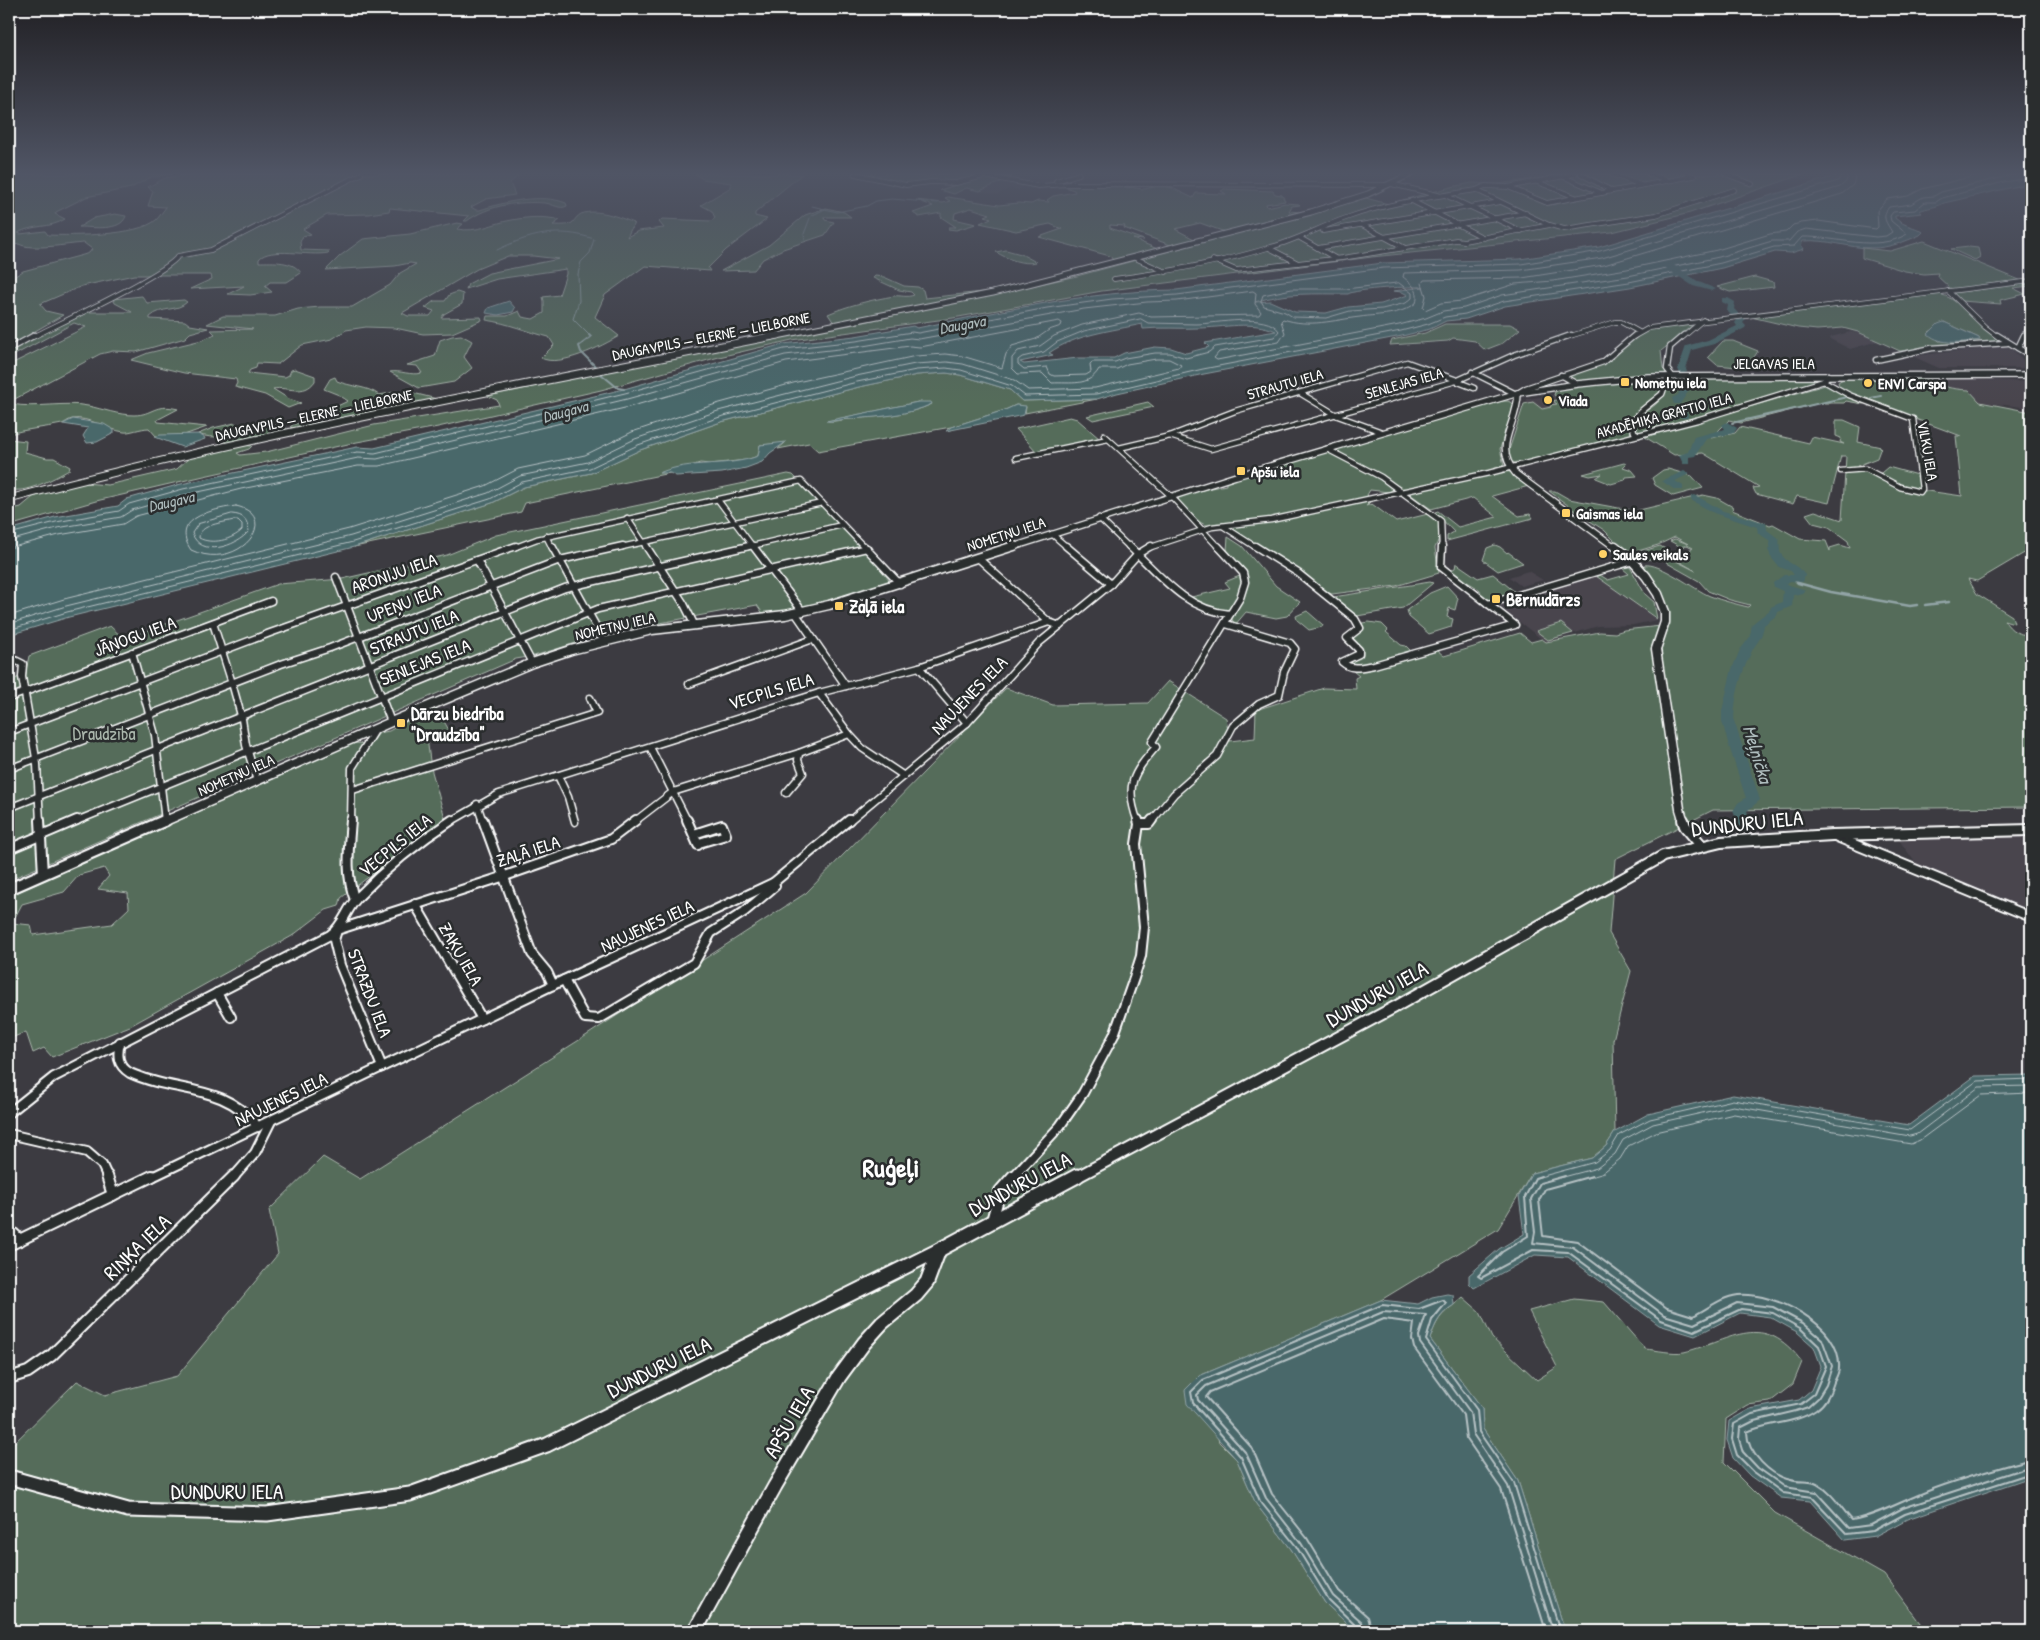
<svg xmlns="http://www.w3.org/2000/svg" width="2040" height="1640" viewBox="0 0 2040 1640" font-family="'Patrick Hand',sans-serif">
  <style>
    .built { fill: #49454e }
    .green { fill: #546c5a; stroke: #aab6ac; fill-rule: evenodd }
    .water { fill: #49676b; stroke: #92a4a6; fill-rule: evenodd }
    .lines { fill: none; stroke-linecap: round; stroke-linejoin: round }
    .shore-far1 { stroke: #b6c2c4; stroke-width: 1 }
    .shore { stroke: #b6c2c4; stroke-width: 2 }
    .stream-far2 { stroke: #92a4a6; stroke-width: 1 }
    .stream-far1 { stroke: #92a4a6; stroke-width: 2 }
    .stream { stroke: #92a4a6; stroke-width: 2.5 }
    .river { fill: #49676b; fill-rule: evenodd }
    .minor-far4-casing { stroke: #fff; stroke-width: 5.5 }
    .minor-far3-casing { stroke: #fff; stroke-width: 7 }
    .minor-far2-casing { stroke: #fff; stroke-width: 9 }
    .minor-far1-casing { stroke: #fff; stroke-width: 12 }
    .minor-casing { stroke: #fff; stroke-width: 14 }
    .tertiary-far3-casing { stroke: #fff; stroke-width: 8 }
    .tertiary-far2-casing { stroke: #fff; stroke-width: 11 }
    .tertiary-far1-casing { stroke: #fff; stroke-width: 14 }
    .tertiary-casing { stroke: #fff; stroke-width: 17 }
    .secondary-far1-casing { stroke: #fff; stroke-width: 7 }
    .secondary-casing { stroke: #fff; stroke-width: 9 }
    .minor-far4 { stroke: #2a2d2e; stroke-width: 4 }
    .minor-far3 { stroke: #2a2d2e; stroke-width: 4.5 }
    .minor-far2 { stroke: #2a2d2e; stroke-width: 6 }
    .minor-far1 { stroke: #2a2d2e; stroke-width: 8 }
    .minor { stroke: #2a2d2e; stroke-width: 10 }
    .tertiary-far3 { stroke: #2a2d2e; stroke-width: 5.5 }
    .tertiary-far2 { stroke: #2a2d2e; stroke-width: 8 }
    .tertiary-far1 { stroke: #2a2d2e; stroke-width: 10 }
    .tertiary { stroke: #2a2d2e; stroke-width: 13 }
    .secondary-far1 { stroke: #2a2d2e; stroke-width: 5 }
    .secondary { stroke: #2a2d2e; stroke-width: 7 }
    .poi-dot { fill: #ffd166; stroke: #2a2d2e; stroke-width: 2 }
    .labels { text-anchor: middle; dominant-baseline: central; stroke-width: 5; stroke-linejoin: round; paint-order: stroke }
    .far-street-label { font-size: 15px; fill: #fff; stroke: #2a2d2e }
    .far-poi-label { font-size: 15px; font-weight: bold; fill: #fff; stroke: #2a2d2e; text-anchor: start }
    .far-water-label { font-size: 16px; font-style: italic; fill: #adbbbc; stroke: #2a2d2e }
    .street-label { font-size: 18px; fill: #fff; stroke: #2a2d2e }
    .poi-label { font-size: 18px; font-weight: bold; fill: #fff; stroke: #2a2d2e; text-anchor: start }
    .park-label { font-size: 18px; fill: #aab6ac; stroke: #2a2d2e }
    .water-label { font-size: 19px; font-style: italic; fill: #adbbbc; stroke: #2a2d2e }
    .near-street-label { font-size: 21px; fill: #fff; stroke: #2a2d2e }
    .near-district-label { font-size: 26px; font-weight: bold; fill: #fff; stroke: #2a2d2e }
  </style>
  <rect width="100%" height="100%" fill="#3c3b41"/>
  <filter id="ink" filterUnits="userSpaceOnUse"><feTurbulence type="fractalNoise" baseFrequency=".02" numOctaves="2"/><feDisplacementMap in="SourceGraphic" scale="10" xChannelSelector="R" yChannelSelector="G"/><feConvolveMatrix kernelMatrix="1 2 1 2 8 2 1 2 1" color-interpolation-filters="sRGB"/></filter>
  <g filter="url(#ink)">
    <g class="built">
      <path d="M1002,181L1028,185L1018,190L1010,188L997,195L980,191Z"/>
      <path d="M1850,332L1860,333L1878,341L1850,349L1830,339L1831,337Z"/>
      <path d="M2005,346L2013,350L2031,368H1939L1912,356Z"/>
      <path d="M1925,377L2031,382V408L1980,402L1969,390L1951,389L1935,384Z"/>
      <path d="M1554,395L1560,400L1552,407L1542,409L1533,403L1526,404L1527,399Z"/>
      <path d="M1528,571L1543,580L1521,586L1509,577Z"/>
      <path d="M1596,576L1657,620L1633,625L1598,626L1545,642L1498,605Z"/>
      <path d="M2018,837L2031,839V910L1917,865L1899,840Z"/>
    </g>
    <g class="green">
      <path d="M9,174H173L151,177L131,188L86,197L56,212L55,214L65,219C50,229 33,224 18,233L20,234L45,231L48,235C72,236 138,236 156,220C160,216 163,211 166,207L148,206L153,191L148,187L165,178L192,174H516L518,176L510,183L515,195L486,199L471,207L476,210H480C504,202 541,193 566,203L567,206C560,210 553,204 545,203C519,201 488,205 467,221H464L469,216L390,208L389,211L369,214L327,215L303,229L311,234L303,236L300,242L301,250L330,251L328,253C309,257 270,246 259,259V262C273,262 293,260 301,273L287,282H270L265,286L272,292L250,295L228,294L244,286L190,289L212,279L211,275H134L82,286L40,304L46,311L63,315L9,346V280L23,271L83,255L89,253L92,249L84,243C68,244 31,251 19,244L9,246Z"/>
      <path d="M695,174H802L755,213V216L767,219L726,250L708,268L710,271L645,266L605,295L595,317L619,336C602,346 560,368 541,358L554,345L549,337C528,332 508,323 486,320L487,316H507L519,311L522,317L533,319L544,313V301L543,297L559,295L566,274V269L497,279L466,289L468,284L489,273L559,259L533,256H508L477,269L402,313L408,316H430L434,311L425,308L434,301H445L449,295L457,292L463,294L462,304L444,314L441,318L481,317L482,320L452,333L423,334L395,328L366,327L346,330L332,339L302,345L278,364L257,363L256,368L250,370L248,373L285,377L289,375L291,370L295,369L315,376V381C304,397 288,386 273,389L289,399L301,403L288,408L265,395L235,387L237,383L236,379L184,373L131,360L148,353L202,340L215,334L211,330L253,329L207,324L223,316H275L298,309L320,307H352L390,285L400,273L416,264L410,263L395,266L326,270L340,256L363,239L410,234L457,223L463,224L457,229C477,233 493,223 512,220C528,217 544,216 560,220L553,225C559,225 567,226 572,223C575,220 577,216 581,214C597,208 619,217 634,223L627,237L638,231L664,228L659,222L662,219L711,221L715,218L712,211L701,205L731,187V183L703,179Z"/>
      <path d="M858,174H901L923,177L943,174H983L957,182L908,184Z"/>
      <path d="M998,174L1012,177L980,191L966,188L954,194L940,190L980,177H992Z"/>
      <path d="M1566,174H1804L1690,213L1612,232L1372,257L1102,291L953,318L792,340L719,357L601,390L438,427L357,442L204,476L96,501L9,526V510L21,507L33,497L67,486L84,483L108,485L177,469L189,458L243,445L252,446L249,449L237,453L240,455L266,452L374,425L499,405L497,400L488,396L736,345L850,325L1077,276L1366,198L1388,204L1451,187L1472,183L1498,184Z"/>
      <path d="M1059,185L1116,186L1144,189L1159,186L1170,187L1193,198L1196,193L1226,194L1221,191L1224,189L1273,191L1275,194L1282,195L1285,201L1266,204L1267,207L1285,203L1299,204L1300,205L1292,206L1289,211L1300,212L1225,232L1200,223L1175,229L1196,240L1173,246L1124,228L1125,226L1110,225V228L1144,240L1133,239L1160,250L1113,260L1110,256L1039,237L1062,229L1050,224L1016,231L980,223L991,218L985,216L990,214L971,208L955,213L954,219L976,224L956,230L948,229L949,227H956L941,217V213L919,217L913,213L933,206L916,200L943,203L950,201L945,198L948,197L999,205L1019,203L1031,204L1038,201L1049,202L1047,200L1053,196L1075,192L1074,190Z"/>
      <path d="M826,208L844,212L851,217H824L825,220L834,222L825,235L783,249L763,259L754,270L721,271L769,245L805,215Z"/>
      <path d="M115,214L126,216C121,232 92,227 79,227L94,218Z"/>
      <path d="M1924,241L2022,281L1954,289L1950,288L1937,276L1938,273L1924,274L1905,271L1862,258V248L1890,251Z"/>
      <path d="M1969,247L1978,248L1980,257L1975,260L1951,249Z"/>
      <path d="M1006,250L1021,254L1036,262C1023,265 1007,259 996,252Z"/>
      <path d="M875,276L884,277L904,286L918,287L923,290L925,298L1002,290L834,323L828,314C849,305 871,300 894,296C901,295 906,298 914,295L911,292L899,290L873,278Z"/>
      <path d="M1755,277L1773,282L1774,287L1730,292L1717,287Z"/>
      <path d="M2031,283V286L2013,288L2025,294L2000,300L2001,304L1961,301L1952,293Z"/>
      <path d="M1939,294C1957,298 1967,313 1980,325C1986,331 1993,335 2000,340L2001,343L1900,351L1858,332L1843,328L1817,330L1798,328L1751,317ZM1944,322L1979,338V340L1939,341L1929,332Z"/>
      <path d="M142,296L147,303L184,300L187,302C177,312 162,306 150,317V319L185,321L190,325L208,328L190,333L185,338L136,352L113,351L100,354L11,401V404C37,409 64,401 88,406C103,409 118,415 134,415C153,415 154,403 178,409L157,420L158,422L207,427L184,435L156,436L149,428C141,428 129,433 124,432C108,430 88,416 72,419C68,420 65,423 62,424C44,428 26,429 9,434V371H12L9,370V365L86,327L74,323L9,358V352L83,312H132L115,303L113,299Z"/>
      <path d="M1445,324H1510L1520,329L1503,343L1485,350L1475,341L1453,338L1448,341L1390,345L1392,340L1425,333Z"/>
      <path d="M1694,324L1661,351L1663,369L1668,374L1665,375L1579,382L1568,376L1594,368L1614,358L1637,335L1647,330Z"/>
      <path d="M461,335L472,341L464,357L472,368L454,382L419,388L390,372C400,370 411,376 422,373L417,366L407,365L435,356L440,340L452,336Z"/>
      <path d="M1723,341H1733L1758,351L1747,368L1717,365L1708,357Z"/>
      <path d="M946,373L960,375L1010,390L1022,401L1097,399L1025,413L1026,407L1016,405L1005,410L951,427L818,451L809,443L778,449L785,443L760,445L758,456L746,460L710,464L700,463L670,473L525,503L521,512L354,547L492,503L524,487L591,473L640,450L721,422L859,387L917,375ZM918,402L932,404C907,416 878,416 851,419C843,419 836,422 828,421Z"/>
      <path d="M335,377L337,381C351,387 367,386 379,395L396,392L413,393L437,399L296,429L290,427L294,424L332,420L333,408L348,401L339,395L324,389L330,379Z"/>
      <path d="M1925,377C1939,387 1952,389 1969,390L1980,402L2031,412V549L1977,581L1968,579L1977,594L2012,616L2014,623L2004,620C2011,631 2018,635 2031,635V807L1713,810L1615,859L1609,933L1631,971L1613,1040L1615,1132L1606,1146L1592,1158L1532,1173L1498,1229L1381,1300L1199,1376L1219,1442L1237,1460L1256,1504L1291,1549L1325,1603L1355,1631H9V1448L77,1381L105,1395L177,1376L278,1254L269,1210L323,1157L360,1179L584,1037L806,893L1006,688L1053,705L1148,703L1168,681L1226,718L1230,741L1255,738L1256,710L1324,688L1356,689L1355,678L1359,676L1353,671L1378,666L1437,650L1444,656L1520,633L1531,642L1542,639L1546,642L1600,632L1615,633L1624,630L1670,625L1666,604L1644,565C1660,562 1695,590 1710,596C1723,601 1736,604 1748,607L1750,605L1730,600L1708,591L1699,581L1667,563L1666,560L1670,558L1696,571L1673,558L1693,548L1687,545L1681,547L1670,541L1675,539L1688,544L1675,537L1658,545L1631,553L1616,542L1604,530L1582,516L1549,491H1555L1569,499L1635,511L1703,495L1717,498L1733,507L1732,510L1770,525L1773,524L1800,539L1826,541L1830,551V548L1840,545L1850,548L1848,541L1829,527L1813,523L1806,514L1815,511L1842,520L1846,456H1841L1829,503L1797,496L1793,504L1756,494L1753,488L1759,487L1703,453L1674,455L1645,437L1825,385L1866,403L1863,404L1846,401L1844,403H1820L1741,423L1729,420L1711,438L1735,433L1740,427L1809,443L1812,437L1844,444L1840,442L1841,438L1836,436V420H1844L1860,427L1858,442L1881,447L1877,458L1857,466L1861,471L1881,473L1888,467L1917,475L1920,490L1962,496L1956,436H1961L1854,396L1840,388L1838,382L1845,378Z"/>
      <path d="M1817,378L1821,380L1642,433L1636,431L1635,427C1642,408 1648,413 1659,401C1665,394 1666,387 1671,380Z"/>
      <path d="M1651,379L1664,381C1662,398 1638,411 1627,424L1632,435C1611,440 1526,466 1511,462L1508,453L1524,404L1533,402L1542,409L1551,407L1550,405L1557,404L1553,401L1560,399L1554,395L1555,392L1567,387Z"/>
      <path d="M1497,401H1508L1514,404L1500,449L1504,465L1483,473L1408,489L1402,488L1333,450Z"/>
      <path d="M1148,402L1154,407L1093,420L1087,416Z"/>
      <path d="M1070,417L1077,419L1100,439L1037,452L1016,429Z"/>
      <path d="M235,423L244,429C230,436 213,440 198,434L213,428Z"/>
      <path d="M283,425L287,430L222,445C231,431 267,425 283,425Z"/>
      <path d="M9,439L26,441L25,452L47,458H54L70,467L69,470C55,478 24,495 9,489Z"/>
      <path d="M1327,451L1372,473L1395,488L1389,492L1370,490L1367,495L1372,500L1366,506L1372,504L1396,522L1428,514L1439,522L1440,536L1435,548L1439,573L1396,586L1332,594L1325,592L1302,573L1226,525C1213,521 1216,525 1207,525C1199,525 1184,506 1178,500L1179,496L1201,490L1226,485V482L1243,475Z"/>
      <path d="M1624,463L1626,464L1623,467L1632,470L1637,476L1626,477L1625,480L1611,484L1596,478L1602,474L1590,476L1583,474Z"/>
      <path d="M1668,469L1692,476L1703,488L1673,496L1655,485L1652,478L1663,470Z"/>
      <path d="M1502,471L1511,472L1529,486L1492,496L1519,516L1530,514L1533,518L1447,541V536L1454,532L1435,512L1438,511L1458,527L1497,517L1473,498L1431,509L1410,494L1415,491L1493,474Z"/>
      <path d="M788,474L793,475L867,553L891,582L807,607L764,615L757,605L611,632L534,656L516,659L9,880V681L25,675L29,656L110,626L124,639L278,584L342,579L447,555L496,535Z"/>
      <path d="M1228,537L1242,546L1276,586L1300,602L1287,616L1276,618L1246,612L1235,625L1227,610L1216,612L1187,598L1230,588L1225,582L1247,573L1227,550Z"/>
      <path d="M1495,545L1500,547L1507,553L1508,552L1523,563L1498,571L1483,560L1487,548Z"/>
      <path d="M1660,546L1671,552C1658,558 1645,564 1633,554Z"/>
      <path d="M1456,563L1478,578L1493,574L1515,592L1490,600L1481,595L1480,590C1470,582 1458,579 1448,572L1455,568Z"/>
      <path d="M1630,567L1645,594L1654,602L1657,619L1596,576L1600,575L1608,580L1629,574L1622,568Z"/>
      <path d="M1430,582L1433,583L1403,608L1357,616L1352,615L1333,597Z"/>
      <path d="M1447,586L1458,598L1455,610L1449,608L1447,617L1453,619L1451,627L1429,634L1409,617L1407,610L1430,593Z"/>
      <path d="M1307,611L1323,625L1322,627L1309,630L1297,620L1296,616Z"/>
      <path d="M1369,622L1382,624L1388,630L1386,632L1401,645L1406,646L1410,650V653L1397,654V657L1353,667L1345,661L1362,655V649L1350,638L1363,630L1362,623Z"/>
      <path d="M1561,623L1573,633L1548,640L1536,631Z"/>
      <path d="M435,706L449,730L427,738L431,768L445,818L341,898L339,906L326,910L292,936L130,1026L52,1057L44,1048L33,1053L26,1032L9,1039V896L354,743L371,744L379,733L389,731ZM104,868L109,876L98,889L128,893L129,908L112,924L33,935L31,925L12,923L22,904L64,892L79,875Z"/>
      <path d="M1463,1297L1480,1312L1492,1338L1537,1380L1557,1367L1529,1311L1574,1299L1604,1302L1645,1349C1657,1350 1673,1354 1684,1352C1733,1340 1763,1310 1802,1362L1793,1384L1770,1402L1748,1405L1726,1419L1724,1462L1775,1513L1884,1575L1926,1631H1565L1518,1481L1483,1429L1482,1408L1430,1339C1439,1313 1444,1314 1463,1297Z"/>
    </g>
    <g class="water">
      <path d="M1842,174H2031V183L1944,203C1935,208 1928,207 1919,211L1922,213L1895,216V218C1905,227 1915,226 1923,232L1920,235C1904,242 1889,248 1872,248C1848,248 1828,239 1803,241L1801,245L1804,249L1791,253L1775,252L1722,268L1630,287L1505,306L1466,319L1446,321L1430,329L1402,336L1204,374L1117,393L1097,399L1022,401L1010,390L960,375L946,373L917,375L859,387L721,422L640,450L591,473L524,487L492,503L354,547L69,617L9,635V530L55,517L118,506L127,499L181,484L357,447L374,448L624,389L783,344L855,336L913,326L917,328C1002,311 1089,291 1176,290L1383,263L1520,259L1599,247ZM1424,287L1393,291L1402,292L1408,295L1381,304L1348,307L1326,313L1295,312L1270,301L1255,302C1284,292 1317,294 1348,294C1355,289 1414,286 1424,287ZM1142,324L1143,329C1162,327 1180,329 1198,328C1224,328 1251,320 1276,331L1205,343L1209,347L1186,353L1171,348L1155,347L1124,353L1114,358H1078L1024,364L1020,362L1053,355L1049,353C1076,334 1111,331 1142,324Z"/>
      <path d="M509,301L515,308L513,312L498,315L486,313L488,308Z"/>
      <path d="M1944,322L1979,338L1980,340C1964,342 1941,346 1928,334L1938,324Z"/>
      <path d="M918,402H931L932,404C906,416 877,417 849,419C841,419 834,422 826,421Z"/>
      <path d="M1016,405L1026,406L1024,415L946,431L951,427L1005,410Z"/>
      <path d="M73,419L104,424L114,430V433L97,442L87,443L83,436L88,428L63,424Z"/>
      <path d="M198,434L204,437L205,439L182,447L155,437L160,435Z"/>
      <path d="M786,442L770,453L762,462L746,468L722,473L676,476L670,473H659C691,459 726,468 758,456L760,445Z"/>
      <path d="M2031,1075V1477L1907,1519L1875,1536L1845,1540L1810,1501L1781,1498L1750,1476L1733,1458L1727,1440L1729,1421L1750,1409L1799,1400L1811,1390L1821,1366L1814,1347L1797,1332L1770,1317L1740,1313L1695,1336L1659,1325L1568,1257L1535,1255L1474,1288L1469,1283V1275L1499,1249L1524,1234L1519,1196L1532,1173L1592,1158L1606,1146L1615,1132L1648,1114L1733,1095L1909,1125L1975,1076Z"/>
      <path d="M1447,1294L1453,1295L1454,1305C1440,1313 1435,1324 1430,1339L1482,1408L1483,1429L1518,1481L1565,1631H1355L1325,1603L1291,1549L1256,1504L1237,1460L1187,1404L1185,1390L1199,1376L1381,1300L1418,1304L1432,1297Z"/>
    </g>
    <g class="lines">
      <g class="shore-far1">
        <path d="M1848,174L1846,182L1840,187L1602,258L1521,270L1404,273L1403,277C1412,284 1420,290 1416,303C1399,316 1380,314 1360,317C1333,320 1310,328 1283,319L1281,321L1285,333L1279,342L1219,352L1214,358L1217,360L1399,325L1426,318L1443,311L1464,308L1502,295L1628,276L1719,257L1772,241H1789L1797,232L1806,229L1876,237L1886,236L1892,232C1886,222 1881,217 1889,207L1911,204L1923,197L1934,196L1941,192L2017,174"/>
        <path d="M1856,174L1853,185L1842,194L1604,265L1522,278L1424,280L1422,283L1426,296L1423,308L1425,310L1441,303L1462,301L1515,284L1553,281L1627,269L1717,250L1770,234L1786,232L1793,225L1801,223L1818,221L1876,229L1878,227L1877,211L1887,199L1908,196L1922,189L1982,174"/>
        <path d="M1399,283L1412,293V298L1406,303L1382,309L1350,311L1326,318L1293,317L1285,312L1264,306L1261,301L1263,295L1292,289H1345Z"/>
        <path d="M1141,319L1148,323C1164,323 1180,324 1196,324C1215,324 1267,312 1279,331L1274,337L1215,347L1209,352L1186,358L1170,353H1155L1125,358L1115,362H1092L1090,364L1091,372L1086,375L1054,376L1050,374L1047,367L1024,369L1018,364V360L1022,357L1044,352L1057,342L1084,331Z"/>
        <path d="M236,506C283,516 239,573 191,550C169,518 214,509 236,506Z"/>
        <path d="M232,514C244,515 247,519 249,531C236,547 200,558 192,533L198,524Z"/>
        <path d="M234,520H238L242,524V530C232,540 212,545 199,538C199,524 223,523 234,520Z"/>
        <path d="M9,534L56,522L119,511L129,504L183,489L357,452L375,453L625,393L784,349L856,341L912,332L918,333L1047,308L1112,299L1177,295L1383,268L1521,264L1600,251L1838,181L1842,174"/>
        <path d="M9,541L57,528L121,517L132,510L184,495L358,458L377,459L627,399L785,355L857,347L910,338L919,339L1084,309L1147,302L1177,301L1253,291L1256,293L1255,304L1261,312L1259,315L1151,317L1139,313L1082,325L1054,336L1040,346L1018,351L1012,358V368L1018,374L1042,373L1052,383C1071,382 1089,387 1099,369H1117L1127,364L1156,359H1169L1181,365L1179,368L1095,388L1028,390L1014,380L963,364L947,362L915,364L856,376L718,411L635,439L588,462L520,476L488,493L351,536L66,606L9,624"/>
        <path d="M9,548L59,535L123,524L136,516L241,489L358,466H379L629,407L786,362L910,346L920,347L1059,321L1062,323L1061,326L1049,330L1036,339L1012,346L1006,354L1002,368L962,356L945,354L916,356L797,382L716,404L632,432L585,455L518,469L485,486L349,529L64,599L9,616"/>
        <path d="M9,630L67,612L353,542L490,499L522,482L590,468L638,445L720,417L857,382L916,370L946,368L961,370L1012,386L1025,396L1096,394L1203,369L1401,331L1428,324L1445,317L1465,314L1504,301L1629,282L1721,263L1774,247L1794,246L1802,237C1836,236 1876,253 1907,234L1891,221L1890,216L1893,212L1915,210L1925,202H1936L1942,198L2004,182L2031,178"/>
        <path d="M1536,1178L1595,1162L1610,1150L1619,1135L1650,1119L1733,1100L1910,1130L1977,1081L2031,1079"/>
        <path d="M1560,1178L1597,1168L1615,1154L1623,1140L1653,1124L1733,1106L1910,1136L1917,1134L1979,1087L2031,1086"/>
        <path d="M1587,1178L1601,1174L1620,1159L1628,1146L1656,1132L1734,1114L1911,1144L1920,1140L1981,1095L2031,1093"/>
      </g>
      <g class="shore">
        <path d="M1541,1176L1535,1178L1525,1197L1528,1236L1502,1252L1478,1276L1481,1278L1533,1250L1568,1252L1661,1320L1694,1331L1741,1309L1773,1313L1800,1328L1819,1346L1826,1366L1814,1394L1801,1404L1752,1414L1734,1424L1732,1439L1737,1455L1754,1472L1783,1493L1812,1497L1847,1534L1873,1531L1905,1514L2031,1473"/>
        <path d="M1565,1176L1540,1183L1531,1199L1535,1232L1533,1243L1573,1247L1664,1315L1694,1324L1737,1303L1773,1307L1803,1323L1822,1339L1832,1366L1826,1385L1818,1398L1808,1407L1796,1411L1754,1421L1740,1428L1739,1439L1743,1452L1758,1468L1785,1487L1816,1492L1849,1528L1871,1525L1903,1508L2031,1466"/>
        <path d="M1592,1176L1545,1189L1539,1200L1543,1236L1577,1241L1667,1308L1693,1316C1707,1309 1721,1297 1738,1295C1774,1292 1842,1324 1839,1368C1839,1373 1836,1378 1834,1382C1830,1394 1826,1403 1816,1410C1796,1424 1769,1422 1747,1432C1747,1453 1771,1476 1791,1480C1800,1483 1809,1480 1817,1484C1832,1492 1841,1508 1852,1520C1878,1515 1902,1501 1928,1491C1961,1478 1996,1469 2031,1459"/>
        <path d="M1358,1631L1356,1626L1329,1600L1296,1546L1260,1501L1241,1457L1193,1403L1191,1392L1203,1380L1382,1305L1419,1309L1443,1300L1446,1303L1432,1320L1426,1340L1477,1410L1479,1432L1514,1483L1560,1631"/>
        <path d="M1364,1631L1362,1622L1333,1596L1301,1543L1266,1498L1246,1453L1198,1400L1197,1395L1206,1386L1383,1312L1426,1315L1419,1336L1420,1343L1470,1412L1473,1434L1508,1486L1553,1631"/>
        <path d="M1372,1631L1368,1617L1339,1591L1307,1538L1272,1494L1252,1448L1206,1397L1210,1392L1384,1319L1414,1323L1412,1339L1414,1348L1463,1415L1466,1438L1501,1489L1546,1631"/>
      </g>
      <g class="stream-far2">
        <path d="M812,206L837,212L867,206L876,201L892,199L938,203"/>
        <path d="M811,216L825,209"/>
        <path d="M805,240L804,234L810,218"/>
        <path d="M497,250C530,234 559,227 594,239L590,253L581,262L578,274L579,301L573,319L591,337"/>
      </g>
      <g class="stream-far1">
        <path d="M589,335L591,337L579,346L581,352L595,366"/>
        <path d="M601,374L618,388L624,389"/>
        <path d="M1871,398L1881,396"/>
        <path d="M1732,423L1847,397"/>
      </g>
      <g class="stream">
        <path d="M1795,580L1798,583L1831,592L1910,606L1917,605"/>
        <path d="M1925,605L1949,602"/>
      </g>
      <g class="river">
        <path d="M1666,264H1672L1699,282L1716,289L1712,291L1693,286L1666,268Z"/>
        <path d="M1722,298H1728L1735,302L1734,309L1740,315L1739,317H1733L1727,311L1728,305L1722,302Z"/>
        <path d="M1739,317L1746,319L1743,323L1746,326L1745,328L1714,344L1692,350L1686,369L1687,372L1680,374L1678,369L1686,346L1708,340L1737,326L1735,323Z"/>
        <path d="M1691,378L1695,381L1680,404H1674L1672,398L1678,395L1683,384Z"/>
        <path d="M1678,407L1688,414V418H1682L1675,412V408Z"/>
        <path d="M1727,422L1737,428L1734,433L1706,439L1695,456L1689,457V464H1683L1679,455L1688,452L1694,437L1725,429L1722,425Z"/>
        <path d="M1684,471L1689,474L1675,481L1683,486V490H1675L1662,481Z"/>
        <path d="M1695,495L1723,511L1766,523L1767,530L1779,539C1780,544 1779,551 1781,554C1787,564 1798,565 1805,575L1803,582L1790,581L1785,584L1803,589L1805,591L1803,593L1793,595L1792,606L1778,612L1777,615L1764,625C1761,642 1757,640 1751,653C1741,672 1734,699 1734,721L1760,800L1747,811L1751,823L1749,826H1739L1733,811L1738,803L1746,798L1729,746L1722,721V711L1732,669L1740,650L1750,637L1752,624L1770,610L1771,607L1782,602L1783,591L1774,587L1773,583L1784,575H1794L1791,571L1779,567L1770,556V554L1768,550L1770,547L1769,540L1758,533L1757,527L1714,513L1691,500V496Z"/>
      </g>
      <g class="minor-far4-casing">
        <g id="minor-far4">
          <path d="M855,174L906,185L931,182L956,183L984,176L1038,186L1069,184L1388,185"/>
          <path d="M1581,174L1612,191"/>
          <path d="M1611,174L1641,185"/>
          <path d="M1649,174L1667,180"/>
          <path d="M1726,174L1752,184"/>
          <path d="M1564,177L1602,193"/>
          <path d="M1056,181L1079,174"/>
          <path d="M1535,181L1575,197"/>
          <path d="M1391,184L1438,195"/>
          <path d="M1508,187L1547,203L1694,176L1688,174"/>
          <path d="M1476,190L1549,225"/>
          <path d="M1445,195L1521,231"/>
          <path d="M1412,201L1484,238"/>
          <path d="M1362,225L1405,248"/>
          <path d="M1323,231L1500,202"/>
          <path d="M1300,238L1335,258"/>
          <path d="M1269,248L1298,263"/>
          <path d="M1318,248L1526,213"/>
          <path d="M1135,258L1166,272"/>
          <path d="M1213,260L1236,270L1342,258L1456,240L1464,241L1550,225L1564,229L1656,215L1734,190"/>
          <path d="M1114,279C1167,272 1220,263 1271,247C1297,240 1320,227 1346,218C1387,203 1432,197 1476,190L1485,186L1508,187L1575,174"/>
          <path d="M1948,291L1985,327L1998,337"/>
          <path d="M33,337C58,324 168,273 178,256L211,250L361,174"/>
          <path d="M1567,337L1615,322H1621L1639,332"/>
          <path d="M1633,337L1649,328L2031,281"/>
          <path d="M1683,337L1703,320"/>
          <path d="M2024,337L2031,322"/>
        </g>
      </g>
      <g class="minor-far3-casing">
        <g id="minor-far3">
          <path d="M1997,335L2031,356"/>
          <path d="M2018,348L2024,335"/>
          <path d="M9,349L35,335"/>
          <path d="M1876,360L1932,348L2007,343"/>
          <path d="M1472,372L1516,394"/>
          <path d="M1561,375L1577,384"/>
          <path d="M1673,377L1667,369L1670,347L1684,335"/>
          <path d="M1456,381L1474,388"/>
          <path d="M1824,381L1849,395L1913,419L1922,489L1920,492L1900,487L1866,469L1841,471"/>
          <path d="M1300,393L1338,416L1382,432"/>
          <path d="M1518,393L1526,388L1603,362L1635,335"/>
          <path d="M1104,435L1171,496L1219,548"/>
          <path d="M1639,435L1634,432L1632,422L1641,411L1662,394L1668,377"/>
          <path d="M1170,436L1211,449L1456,381L1514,355L1571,335"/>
          <path d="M1119,448L1170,436L1235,411L1407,362L1457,380"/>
          <path d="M1327,449L1381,477L1441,521L1442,548"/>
          <path d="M1016,458L1108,439"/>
          <path d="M718,500L754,548"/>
          <path d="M627,518L647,548"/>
          <path d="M1099,518L1130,548"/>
          <path d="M1223,526L1257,548"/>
          <path d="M1052,534L1068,548"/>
          <path d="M546,536L552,548"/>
          <path d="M513,548L537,539L801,481L865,548"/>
          <path d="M617,548L822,503"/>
          <path d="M743,548L842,525"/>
          <path d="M1148,548L1212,527L1271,520L1489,473L1697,420L1824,381L1828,375"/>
        </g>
      </g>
      <g class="minor-far2-casing">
        <g id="minor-far2">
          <path d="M552,546L604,641"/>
          <path d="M646,546L684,604L694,624"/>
          <path d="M753,546L803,612"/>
          <path d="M864,546L900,584"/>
          <path d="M1066,546L1111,584"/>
          <path d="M1129,546C1160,575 1185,610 1230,614"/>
          <path d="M1255,546L1298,573L1355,619L1360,628L1347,638L1359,650V654L1342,662C1352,671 1362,667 1374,665L1515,625L1441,567L1442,546"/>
          <path d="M978,558L1049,622"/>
          <path d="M477,560L532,663"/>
          <path d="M336,577L391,722"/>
          <path d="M1488,604L1633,561"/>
          <path d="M796,614L846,686"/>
          <path d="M213,623L232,683L242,719L246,745L257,781"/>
          <path d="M132,652L155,735L165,821"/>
          <path d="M9,657L23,664L22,677L37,764L40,822"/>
          <path d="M919,667L967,723"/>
          <path d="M689,684L813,639"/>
          <path d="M819,693L849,734"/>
          <path d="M9,698L271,601"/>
          <path d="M9,732L270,633L516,546"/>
          <path d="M650,747L688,822"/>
          <path d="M9,769L281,664L330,648L560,560L623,546"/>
          <path d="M558,776L568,797L575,822"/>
          <path d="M353,790L597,713L590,698"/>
          <path d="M786,793L803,773L798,760L799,753"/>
          <path d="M477,804L483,822"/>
          <path d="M9,808L565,588L749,546"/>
          <path d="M74,822L598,609L867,548"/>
          <path d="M351,822L352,768L376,729"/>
          <path d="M450,822L499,794L819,693L919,667L1049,622L1060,626"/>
          <path d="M634,822L673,792L799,753L849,734L862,748L904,776"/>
          <path d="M848,822L967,723L1039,643L1111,584L1138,554L1151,546"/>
          <path d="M1138,822C1124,786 1133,773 1156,747L1152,742L1240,598L1245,582L1243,573L1218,546"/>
          <path d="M1151,822L1174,794L1217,756L1233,726L1259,704L1279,695L1284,672L1295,649L1290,643L1226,624"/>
        </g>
      </g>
      <g class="minor-far1-casing">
        <g id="minor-far1">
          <path d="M40,820L43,874"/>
          <path d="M351,820C349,846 345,876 355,900"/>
          <path d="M483,820L532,954L547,972L553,985"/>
          <path d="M687,820L698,845"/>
          <path d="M1139,824H1149L1152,820"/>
          <path d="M694,834L722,825L726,835L699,843"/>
          <path d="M1837,837L2031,917"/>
          <path d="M9,849L77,820"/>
          <path d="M415,904L482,1019"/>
          <path d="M337,930L505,876L611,839L636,820"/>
          <path d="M337,930L334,940L340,965L382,1067"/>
          <path d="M564,980L585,1018L599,1019L694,963L711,933L744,912L775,886L773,883"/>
          <path d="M217,993L231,1017"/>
          <path d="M120,1042C117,1055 117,1065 130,1073C175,1094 224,1082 258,1127"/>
          <path d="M9,1113L54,1077L330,935C343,926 346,910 357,898C385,869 418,842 452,820"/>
          <path d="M9,1134L87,1152L102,1165L108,1178"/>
          <path d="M150,1178L553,985L773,883L849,820"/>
          <path d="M233,1178L255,1153L271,1121"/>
          <path d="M1012,1178L1060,1126L1083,1093L1114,1035L1134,978L1141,956L1144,927L1136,844L1139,824L1138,820"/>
        </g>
      </g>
      <g class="minor-casing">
        <g id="minor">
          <path d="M107,1176L113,1195"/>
          <path d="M992,1221L1000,1191L1013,1176"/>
          <path d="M9,1230L20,1240"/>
          <path d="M9,1245L152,1176"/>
          <path d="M9,1378L28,1372L51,1356L234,1176"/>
        </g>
      </g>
      <g class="tertiary-far3-casing">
        <g id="tertiary-far3">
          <path d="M1518,393C1518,426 1491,444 1516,474L1616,548"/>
          <path d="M1010,548L1236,476L1518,393L1577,384L1648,377L2031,375"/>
        </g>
      </g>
      <g class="tertiary-far2-casing">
        <g id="tertiary-far2">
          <path d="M1615,546L1628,556L1646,576L1658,594L1665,612V622L1656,649L1680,809L1684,822"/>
          <path d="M163,822L391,722L532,663L571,650L652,630L785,615L829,605L1014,546"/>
        </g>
      </g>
      <g class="tertiary-far1-casing">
        <g id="tertiary-far1">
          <path d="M1683,820L1685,826L1701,845"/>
          <path d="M9,889L166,820"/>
          <path d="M1075,1178L1395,1007L1663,856L1721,842L1832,835L2031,830"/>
        </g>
      </g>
      <g class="tertiary-casing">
        <g id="tertiary">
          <path d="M9,1477L128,1510L267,1514L410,1494L547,1445L939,1250L1077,1176"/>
          <path d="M695,1631L775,1486L839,1377L864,1343L882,1323L916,1295L927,1282L939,1250"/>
        </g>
      </g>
      <g class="secondary-far1-casing">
        <path id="secondary-far1" d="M772,337L993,293L1311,212L1368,194L1411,174"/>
      </g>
      <g class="secondary-casing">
        <path id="secondary" d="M9,499C262,432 521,386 778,335"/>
      </g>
      <use href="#minor-far4" class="minor-far4"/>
      <use href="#minor-far3" class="minor-far3"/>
      <use href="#minor-far2" class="minor-far2"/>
      <use href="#minor-far1" class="minor-far1"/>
      <use href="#minor" class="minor"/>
      <use href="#tertiary-far3" class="tertiary-far3"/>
      <use href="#tertiary-far2" class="tertiary-far2"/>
      <use href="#tertiary-far1" class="tertiary-far1"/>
      <use href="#tertiary" class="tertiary"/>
      <use href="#secondary-far1" class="secondary-far1"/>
      <use href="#secondary" class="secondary"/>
    </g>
  </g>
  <linearGradient id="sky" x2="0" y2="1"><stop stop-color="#212024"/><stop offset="0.43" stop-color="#505565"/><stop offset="1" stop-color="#505565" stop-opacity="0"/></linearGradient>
  <rect width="2040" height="403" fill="url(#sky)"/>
  <g class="poi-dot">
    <rect x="1620" y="377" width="10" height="10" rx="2.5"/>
    <circle cx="1868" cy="383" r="5"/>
    <circle cx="1548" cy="400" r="5"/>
    <rect x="1236" y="466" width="10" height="10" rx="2.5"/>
    <rect x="1561" y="508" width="10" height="10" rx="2.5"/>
    <circle cx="1603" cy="554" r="5"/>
    <rect x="1491" y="594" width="10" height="10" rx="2.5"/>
    <rect x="834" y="601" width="10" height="10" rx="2.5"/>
    <rect x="396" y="718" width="10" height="10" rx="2.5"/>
  </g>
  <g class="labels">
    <g class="far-street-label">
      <text transform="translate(711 336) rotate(-11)">DAUGAVPILS — ELERNE — LIELBORNE</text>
      <text x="1774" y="363">JELGAVAS IELA</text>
      <text transform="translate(1404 383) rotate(-16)">SENLEJAS IELA</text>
      <text transform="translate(1285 384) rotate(-16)">STRAUTU IELA</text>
      <text transform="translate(314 415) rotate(-12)">DAUGAVPILS — ELERNE — LIELBORNE</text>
      <text transform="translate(1664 415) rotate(-15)">AKADĒMIĶA GRAFTIO IELA</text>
      <text transform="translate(1928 451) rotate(80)">VILKU IELA</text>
      <text transform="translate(1006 534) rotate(-18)">NOMETŅU IELA</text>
      <text transform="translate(615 626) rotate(-13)">NOMETŅU IELA</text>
      <text transform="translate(236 775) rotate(-24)">NOMETŅU IELA</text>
    </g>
    <g class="far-poi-label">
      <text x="1635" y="382">Nometņu iela</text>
      <text x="1878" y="383">ENVI Carspa</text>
      <text x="1558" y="400">Viada</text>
      <text x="1251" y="471">Apšu iela</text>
      <text x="1576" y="513">Gaismas iela</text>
      <text x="1613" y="554">Saules veikals</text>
    </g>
    <g class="far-water-label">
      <text transform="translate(962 324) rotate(-10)">Daugava</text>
      <text transform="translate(565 411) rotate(-15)">Daugava</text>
      <text transform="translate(171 501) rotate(-13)">Daugava</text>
    </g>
    <g class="street-label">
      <text transform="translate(394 573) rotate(-19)">ARONIJU IELA</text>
      <text transform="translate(404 603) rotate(-21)">UPEŅU IELA</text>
      <text transform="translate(414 632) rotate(-22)">STRAUTU IELA</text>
      <text transform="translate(135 636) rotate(-20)">JĀŅOGU IELA</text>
      <text transform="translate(425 662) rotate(-22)">SENLEJAS IELA</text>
      <text transform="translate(771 691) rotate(-17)">VECPILS IELA</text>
      <text transform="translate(969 695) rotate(-46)">NAUJENES IELA</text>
      <text transform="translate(395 845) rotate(-39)">VECPILS IELA</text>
      <text transform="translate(528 851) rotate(-18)">ZAĻĀ IELA</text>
      <text transform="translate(647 926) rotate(-25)">NAUJENES IELA</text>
      <text transform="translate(461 954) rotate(60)">ZAĶU IELA</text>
      <text transform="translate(370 993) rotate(69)">STRAZDU IELA</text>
      <text transform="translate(281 1099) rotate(-26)">NAUJENES IELA</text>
    </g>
    <g class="poi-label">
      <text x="1506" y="599">Bērnudārzs</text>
      <text x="849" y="606">Zaļā iela</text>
      <text x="411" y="713">Dārzu biedrība<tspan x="411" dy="21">"Draudzība"</tspan></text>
    </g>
    <g class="park-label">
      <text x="104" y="733">Draudzība</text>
    </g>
    <g class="water-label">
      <text transform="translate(1758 754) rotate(73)">Meļņička</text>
    </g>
    <g class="near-street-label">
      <text transform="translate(1747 823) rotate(-6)">DUNDURU IELA</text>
      <text transform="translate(1377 994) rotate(-29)">DUNDURU IELA</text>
      <text transform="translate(1020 1184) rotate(-28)">DUNDURU IELA</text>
      <text transform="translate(137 1247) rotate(-44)">RIŅĶA IELA</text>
      <text transform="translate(659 1367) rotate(-26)">DUNDURU IELA</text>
      <text transform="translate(789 1422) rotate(-60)">APŠU IELA</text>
      <text x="227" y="1491">DUNDURU IELA</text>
    </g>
    <g class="near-district-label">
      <text x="891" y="1167">Ruģeļi</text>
    </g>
  </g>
  <rect width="2040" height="1640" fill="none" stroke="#2a2d2e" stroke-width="30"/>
  <rect x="15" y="15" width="2010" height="1610" fill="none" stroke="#fff" stroke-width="2" filter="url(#ink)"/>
</svg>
